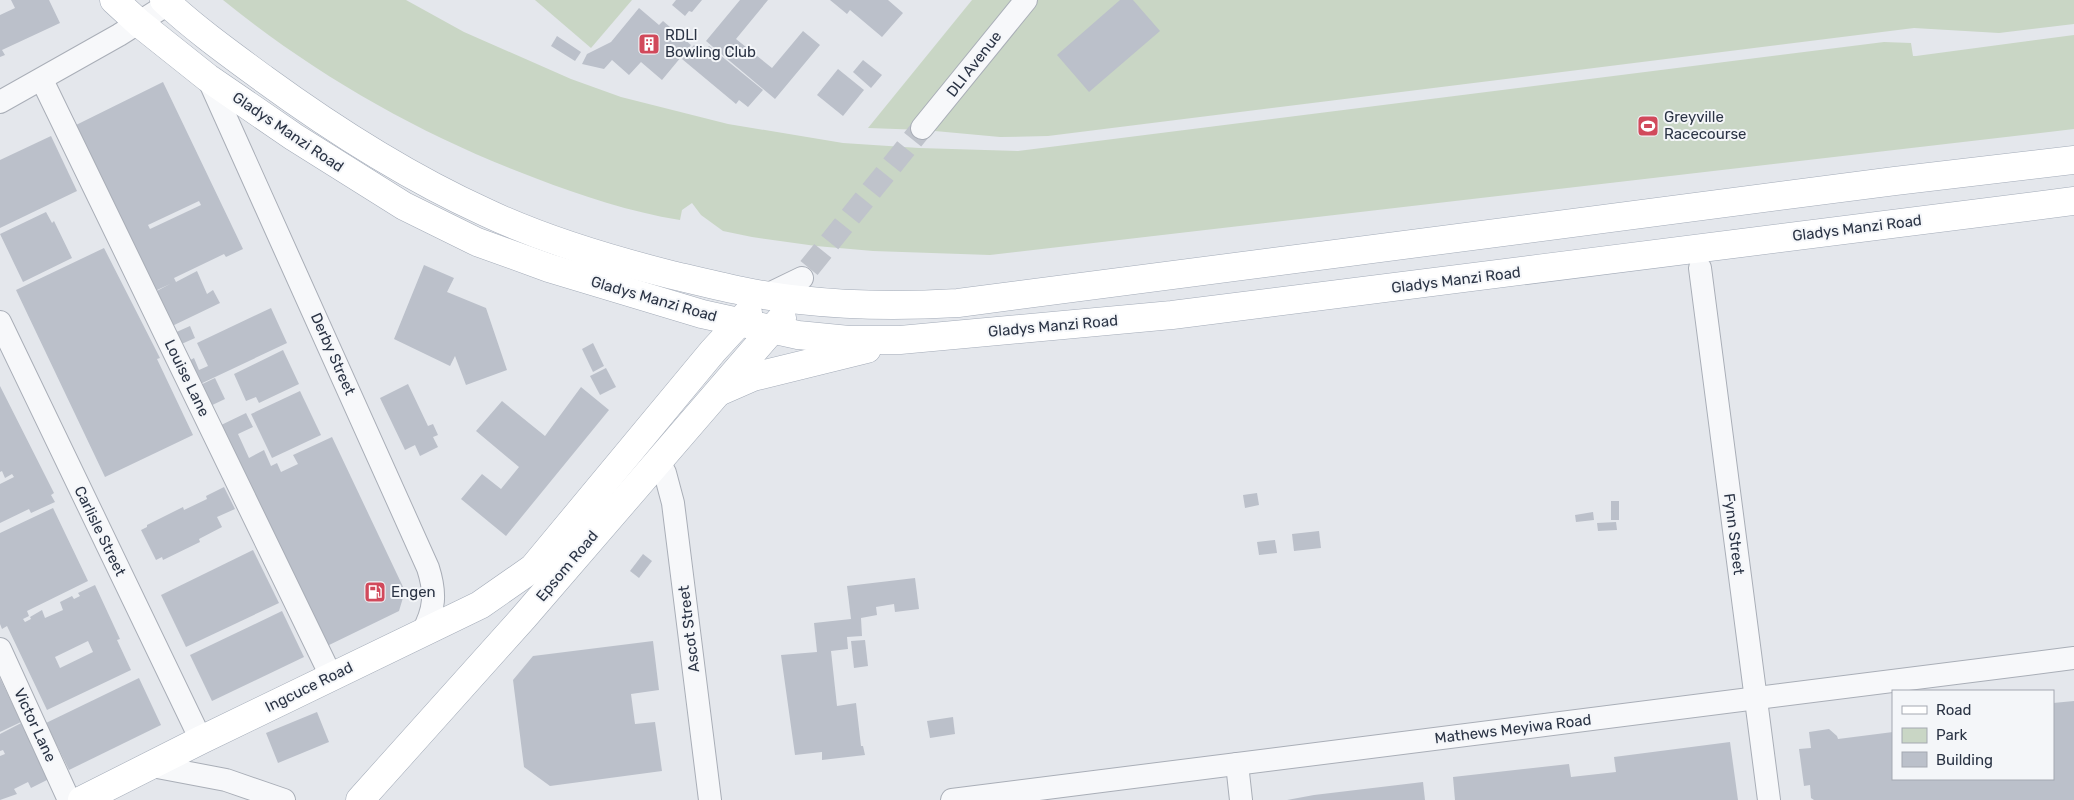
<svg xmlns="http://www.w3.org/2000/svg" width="2074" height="800" viewBox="0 0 2074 800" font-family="Rubik,sans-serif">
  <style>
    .green { fill: #c9d6c5 }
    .building { fill: #bbc0ca; fill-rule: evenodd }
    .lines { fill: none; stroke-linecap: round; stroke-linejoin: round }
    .minor-tunnel { stroke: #bfc3cb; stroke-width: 22; stroke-dasharray: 22 11; stroke-linecap: butt }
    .minor-casing { stroke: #a9aeb7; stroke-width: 24 }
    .major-casing { stroke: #a3abb8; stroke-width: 29 }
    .minor { stroke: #f7f8fa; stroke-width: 22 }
    .major { stroke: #fff; stroke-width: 28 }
    .labels { text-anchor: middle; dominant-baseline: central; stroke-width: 4; stroke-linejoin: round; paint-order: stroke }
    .poi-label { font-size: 15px; fill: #2b3445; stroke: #f4f6f9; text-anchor: start }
    .street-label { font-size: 15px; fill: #2b3445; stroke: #f4f6f9 }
  </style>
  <rect width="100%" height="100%" fill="#e4e7ec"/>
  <g class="green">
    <path d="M223,0H406L464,32L571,79L621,97L728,124L843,143L919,148L1018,151L1884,42L1911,43L1913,56H1916L2074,35V129L990,255L873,251L816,246L752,237L723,231L701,215L692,203L682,210L680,220C630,212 582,196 535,178C421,135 317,76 223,0Z"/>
    <path d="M535,0H632L591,48Z"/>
    <path d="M972,0H2074V24L1999,33L1914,28L1048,136L1000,137L924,130L868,128Z"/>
  </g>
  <g class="building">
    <path d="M11,0H49L60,23L2,50L5,55L0,57V15L15,8Z"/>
    <path d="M676,0H702L692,12L689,11L685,16L672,5Z"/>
    <path d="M740,0H768L736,39L772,68L803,31L820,45L775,99L706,41Z"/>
    <path d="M830,0H888L903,13L882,37L850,10L847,14Z"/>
    <path d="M1120,0H1133L1160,31L1089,92L1057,55Z"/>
    <path d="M639,8L659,25L663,21L691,45L662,80L641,62L629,75L612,60L604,69L582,64L587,54L611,42Z"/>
    <path d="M557,36L581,52L575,61L551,46Z"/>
    <path d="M694,45L703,53L709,46L763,90L748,107L739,100L736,104L682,59Z"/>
    <path d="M863,60L882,75L871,88L853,72Z"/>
    <path d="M838,69L864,90L843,116L817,95Z"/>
    <path d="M163,82L243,249L226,257L224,254L174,278L176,282L197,271L207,294L213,290L220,303L168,328L151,294L170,284L155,291L76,125ZM199,201L201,205L150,229L148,225Z"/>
    <path d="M51,136L77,191L0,228V160Z"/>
    <path d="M46,212L52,223L54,221L72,258L23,282L0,234Z"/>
    <path d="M104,248L160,358L157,359L193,435L105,477L16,290Z"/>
    <path d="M424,265L454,278L447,292L486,308L507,370L466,385L455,356L450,366L394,339Z"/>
    <path d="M271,308L287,343L196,386L185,363L194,358L199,370L208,366L197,343Z"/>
    <path d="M190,326L195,338L177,346L172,334Z"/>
    <path d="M593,343L604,366L593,372L582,349Z"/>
    <path d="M283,350L299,384L259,403L256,397L246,401L234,374Z"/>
    <path d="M606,368L616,387L600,395L590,376Z"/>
    <path d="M215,378L225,399L206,408L196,387Z"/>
    <path d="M408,384L428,426L433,424L438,435L433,437L438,447L420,456L415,445L405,450L380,398Z"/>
    <path d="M0,386L54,493L51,495L55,502L31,513L29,509L0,523V484L14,477L12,474L5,478L2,471L0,472Z"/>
    <path d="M581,387L609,410L506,536L461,499L482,474L501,489L519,467L476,431L502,401L545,436Z"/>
    <path d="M300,391L321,435L272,458L251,414Z"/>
    <path d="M246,413L253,427L238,434L249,458L264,450L271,466L277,463L281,472L298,464L293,455L332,437L405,591L399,611L325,647L215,428Z"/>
    <path d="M224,487L235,509L217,517L222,527L199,539L200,542L163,560L162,557L156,560L141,530L147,527V525L183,507L184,510L207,499L206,496Z"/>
    <path d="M1257,493L1259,505L1245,508L1243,495Z"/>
    <rect x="1611" y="501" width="8" height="19"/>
    <path d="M53,508L88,581L27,611L29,616L23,619L25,622L31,619L30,617L42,610L45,618L63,610L60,602L72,596L74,599L80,596L78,593L95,585L120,639L117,640L131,670L47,710L7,626L2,629L0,624V533ZM88,641L93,652L60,668L55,657Z"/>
    <path d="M1593,512L1594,520L1576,522L1575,515Z"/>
    <path d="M1616,522L1617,530L1598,531L1597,523Z"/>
    <path d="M1319,531L1321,548L1294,551L1292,534Z"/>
    <path d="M1275,540L1277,553L1259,555L1257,542Z"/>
    <path d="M253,550L279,603L186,647L161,595Z"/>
    <path d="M643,554L652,561L639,578L630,571Z"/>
    <path d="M915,578L919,609L895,612L894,604L876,607L877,615L861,618L862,636L847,637L848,649L831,651L837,706L856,703L861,746H863L865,755L822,760V752L795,755L781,655L817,652L814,623L851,619L847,586Z"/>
    <path d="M282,611L304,657L212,701L190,655Z"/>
    <path d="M865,640L868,666L854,668L851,641Z"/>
    <path d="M653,641L659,690L631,694L635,724L655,722L662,771L550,786L524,767L513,680L533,656Z"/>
    <path d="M0,678L21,722L0,732Z"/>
    <path d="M139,678L161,725L69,770L46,723Z"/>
    <path d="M2074,701V800H1814L1811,798L1810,785L1804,786L1799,749L1811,748L1809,732L1829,729L1837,736L1838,739L1893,732V779H2053V703Z"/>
    <path d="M317,712L329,742L278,763L266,733Z"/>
    <path d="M953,717L955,734L930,738L927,721Z"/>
    <path d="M27,720L51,778L31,788L28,782L14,789L17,794L0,800V756L5,754L3,750L0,751V734Z"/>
    <path d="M1730,742L1738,800H1455L1453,777L1569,764L1571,777L1616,772L1614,757Z"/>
    <path d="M1423,782L1425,800H1287L1314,795Z"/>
  </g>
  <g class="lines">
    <path class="minor-tunnel" d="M809,268L922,128"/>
    <g class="minor-casing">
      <g id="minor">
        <path d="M208,78L428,568C436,593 435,610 422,633"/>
        <path d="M42,80L331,676"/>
        <path d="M0,102L119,35L168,4"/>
        <path d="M922,128L1026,0"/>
        <path d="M1700,268L1769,800"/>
        <path d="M767,295L802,278"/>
        <path d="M0,322L201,740"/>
        <path d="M658,460L665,473L673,503L710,800"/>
        <path d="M0,649L69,800"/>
        <path d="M1237,764L1241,800"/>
        <path d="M152,766L226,780L284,800"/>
        <path d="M952,800L2074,658"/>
      </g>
    </g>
    <g class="major-casing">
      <g id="major">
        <path d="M114,0L139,23L208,78L294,137L404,206L477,242L549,268L702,314L798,335L849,340H900L1172,315L2074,201"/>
        <path d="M164,0C195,29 230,54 264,79C334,130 406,176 485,212C544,240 608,259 672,275C714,285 757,296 800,300C853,306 905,306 958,303L1895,181L2074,160"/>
        <path d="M721,391L753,377L867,349"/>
        <path d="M82,800L201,740L480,605L533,568L713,351L748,313"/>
        <path d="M360,800L524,617L782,318"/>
      </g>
    </g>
    <use href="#minor" class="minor"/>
    <use href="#major" class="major"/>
  </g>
  <defs>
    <g id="building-square" transform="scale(1.125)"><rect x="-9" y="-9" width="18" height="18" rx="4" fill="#d1495b" stroke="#f4f6f9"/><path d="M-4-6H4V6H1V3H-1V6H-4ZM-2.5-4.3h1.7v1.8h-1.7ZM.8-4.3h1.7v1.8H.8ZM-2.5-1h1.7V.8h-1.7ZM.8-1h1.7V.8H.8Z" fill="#fff"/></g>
    <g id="stadium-square" transform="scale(1.125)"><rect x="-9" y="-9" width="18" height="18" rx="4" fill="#d1495b" stroke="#f4f6f9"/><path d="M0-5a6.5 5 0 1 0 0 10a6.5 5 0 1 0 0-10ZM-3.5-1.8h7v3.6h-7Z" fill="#fff"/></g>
    <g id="fuel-square" transform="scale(1.125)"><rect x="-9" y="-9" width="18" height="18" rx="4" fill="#d1495b" stroke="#f4f6f9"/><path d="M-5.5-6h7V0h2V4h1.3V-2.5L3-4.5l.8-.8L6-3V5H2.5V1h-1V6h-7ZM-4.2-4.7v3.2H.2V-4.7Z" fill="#fff"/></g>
  </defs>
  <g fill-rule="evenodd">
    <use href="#building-square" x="649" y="44"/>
    <use href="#stadium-square" x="1648" y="126"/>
    <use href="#fuel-square" x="375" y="592"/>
  </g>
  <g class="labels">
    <g class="poi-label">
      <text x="665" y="35">RDLI<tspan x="665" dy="17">Bowling Club</tspan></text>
      <text x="1664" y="117">Greyville<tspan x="1664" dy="17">Racecourse</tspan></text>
      <text x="391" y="592">Engen</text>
    </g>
    <g class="street-label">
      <text transform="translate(974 64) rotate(-52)">DLI Avenue</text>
      <text transform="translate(288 132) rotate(34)">Gladys Manzi Road</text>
      <text transform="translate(1857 228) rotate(-7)">Gladys Manzi Road</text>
      <text transform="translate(1456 280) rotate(-7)">Gladys Manzi Road</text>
      <text transform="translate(654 299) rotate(16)">Gladys Manzi Road</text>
      <text transform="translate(1053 326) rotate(-5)">Gladys Manzi Road</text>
      <text transform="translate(333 354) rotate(66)">Derby Street</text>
      <text transform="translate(187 378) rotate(64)">Louise Lane</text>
      <text transform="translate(100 531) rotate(64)">Carlisle Street</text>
      <text transform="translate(1734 534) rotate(83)">Fynn Street</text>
      <text transform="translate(567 566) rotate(-50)">Epsom Road</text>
      <text transform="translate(689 629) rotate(-97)">Ascot Street</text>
      <text transform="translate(309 687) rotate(-26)">Ingcuce Road</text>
      <text transform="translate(35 725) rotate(65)">Victor Lane</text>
      <text transform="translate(1513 729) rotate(-7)">Mathews Meyiwa Road</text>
    </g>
  </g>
  <rect x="1892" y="690" width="162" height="90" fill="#f4f6f9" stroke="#a4a8b1"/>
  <rect x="1902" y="706" width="25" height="8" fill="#ffffff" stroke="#a4a8b1"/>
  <text x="1936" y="715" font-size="15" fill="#2b3445">Road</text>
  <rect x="1902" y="728" width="25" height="15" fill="#c9d6c5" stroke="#a4a8b1"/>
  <text x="1936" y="740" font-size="15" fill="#2b3445">Park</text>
  <rect x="1902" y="752" width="25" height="15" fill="#bbc0ca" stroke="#a4a8b1"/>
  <text x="1936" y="765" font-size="15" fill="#2b3445">Building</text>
</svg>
